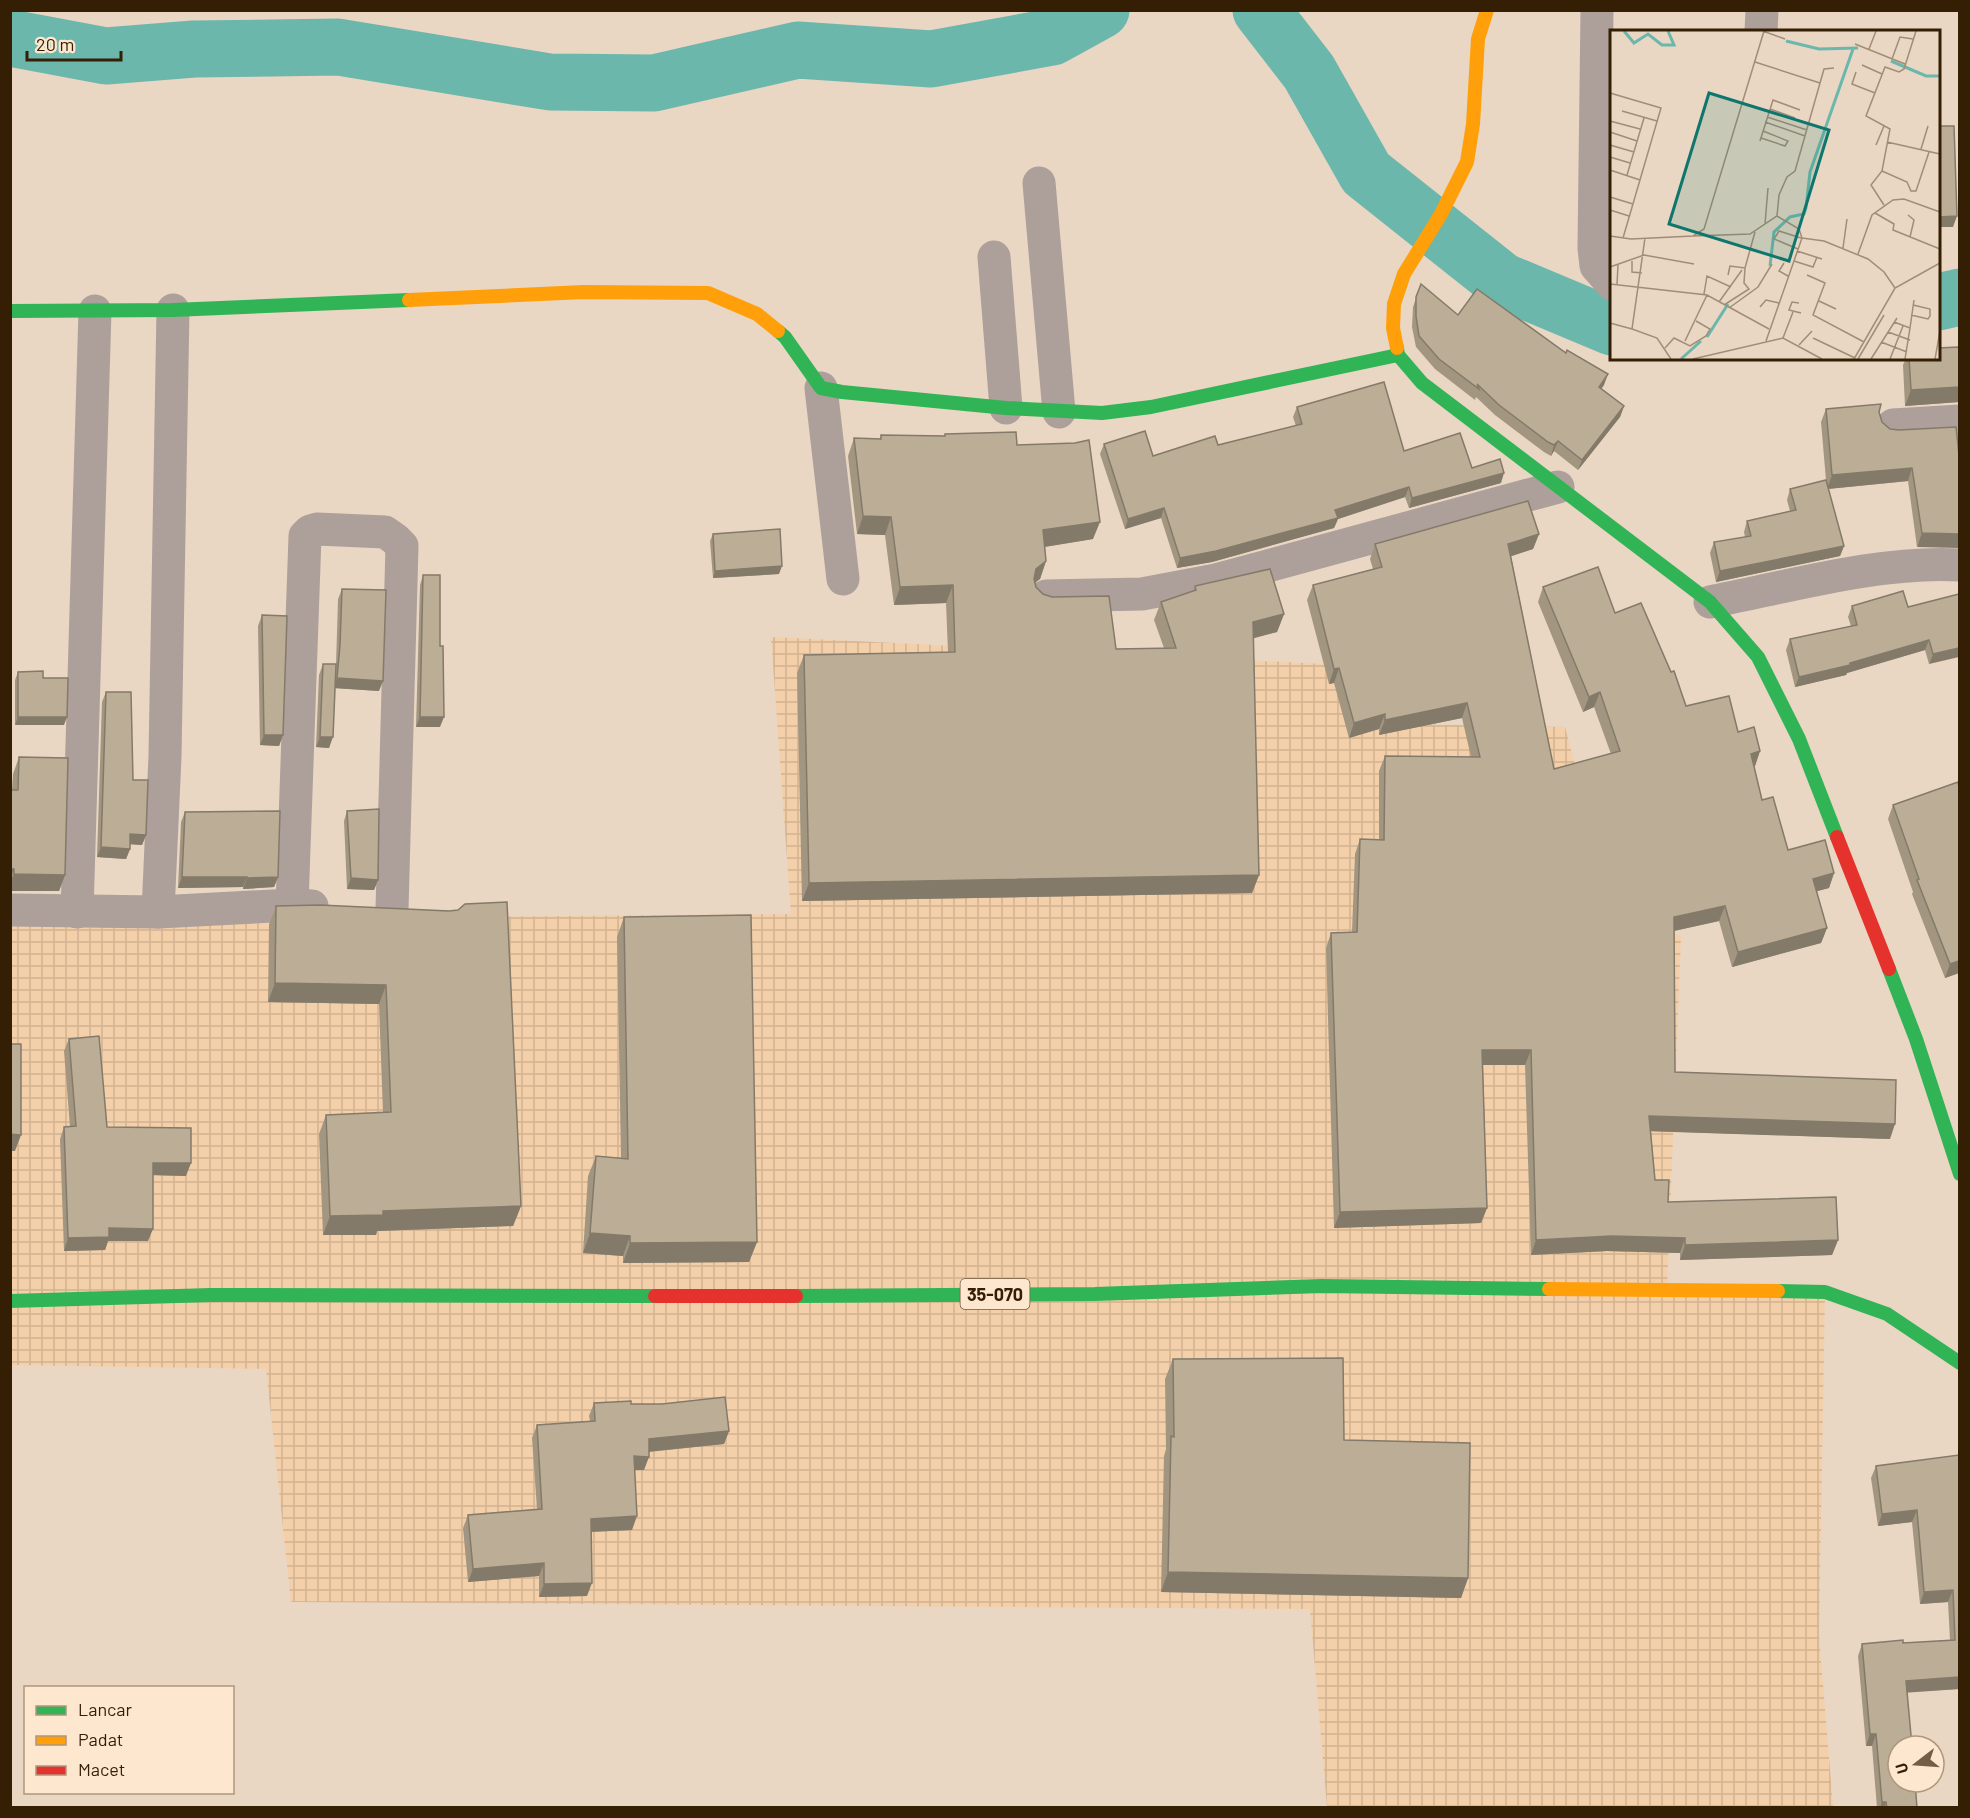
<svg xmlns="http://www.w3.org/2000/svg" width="1970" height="1818" viewBox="0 0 1970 1818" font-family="Barlow,sans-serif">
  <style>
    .industrial { fill: url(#industrial-grid) }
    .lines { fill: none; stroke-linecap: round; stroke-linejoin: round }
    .river { stroke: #6bb7ac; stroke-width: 57 }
    .street { stroke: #ad9f9a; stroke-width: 33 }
    .fast { stroke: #30b455; stroke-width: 14 }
    .slow { stroke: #ff9f0a; stroke-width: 14 }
    .jam { stroke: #e5322d; stroke-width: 14 }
    .wall { fill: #a29681 }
    .shaded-wall { fill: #847a69 }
    .building { fill: #bcae96; stroke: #847a69; stroke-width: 1.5 }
    .labels { text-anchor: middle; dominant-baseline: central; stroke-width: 6; stroke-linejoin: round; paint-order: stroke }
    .shield { fill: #fee7cf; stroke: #715b42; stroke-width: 1.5 }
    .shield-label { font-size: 18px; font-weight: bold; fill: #341f05 }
    .inset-river { fill: none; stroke: #6bb7ac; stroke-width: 3 }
    .inset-road { fill: none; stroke: #a18d77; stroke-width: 1.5 }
    .view { fill: #0f766e; fill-opacity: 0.15; stroke: #0f766e; stroke-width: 3 }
    .inset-edge { fill: none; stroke: #341f05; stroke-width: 3 }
  </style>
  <defs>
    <pattern id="industrial-grid" width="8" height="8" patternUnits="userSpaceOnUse" patternTransform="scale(1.5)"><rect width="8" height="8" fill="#f4d0aa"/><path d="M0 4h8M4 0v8" fill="none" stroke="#d2b291"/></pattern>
  </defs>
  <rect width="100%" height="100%" fill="#e9d6c3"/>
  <path class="industrial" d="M771,637L1386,667L1401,724L1565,727L1612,907L1681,936L1667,1289L1825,1292L1819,1635L1833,1807H1327L1310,1609L291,1602L266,1369L11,1365V921L791,914Z"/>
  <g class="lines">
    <g class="river">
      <path d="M1261,10L1309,72L1366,173L1502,281L1612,327"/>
      <path d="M10,38L106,56L194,49L338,47L550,82L654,83L798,50L931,59L1052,37L1101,10"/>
      <path d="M1938,302L1960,297"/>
    </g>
    <g class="street">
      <path d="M1597,10L1594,248L1596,266L1612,284"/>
      <path d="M1761,32L1762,10"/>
      <path d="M1039,183L1059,412"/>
      <path d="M994,257L1006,408"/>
      <path d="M821,388L843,579"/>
      <path d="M1893,425L1960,421"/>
      <path d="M1046,596L1142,594L1216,580L1558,487"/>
      <path d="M1710,602C1787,587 1882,560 1960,565"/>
      <path d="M292,905L305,536L310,531L317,529L385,532L395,539L402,546L392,909"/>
      <path d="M10,910L158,912L292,905L312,906"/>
      <path d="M77,912L95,311"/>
      <path d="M158,912L165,756L173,310"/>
    </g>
    <g class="fast">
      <path d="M10,311L173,310L409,300"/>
      <path d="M778,331L785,337L821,388L842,392L1006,408L1102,413L1151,407L1398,355"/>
      <path d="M1397,348L1398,355L1422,383L1710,602L1758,657L1799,739L1837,837"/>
      <path d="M1889,969L1916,1039L1960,1174"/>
      <path d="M1778,1291L1825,1292L1887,1314L1960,1363"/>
      <path d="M796,1296L1095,1294L1322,1286L1549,1289"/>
      <path d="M10,1301L211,1295L655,1296"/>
    </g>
    <g class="slow">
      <path d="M409,300L584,292L708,293L757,314L778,331"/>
      <path d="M1397,348L1393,328L1394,304L1404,274L1441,214L1467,162L1473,124L1478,39L1487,10"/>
      <path d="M1549,1289L1778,1291"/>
    </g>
    <g class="jam">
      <path d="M1837,837L1889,969"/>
      <path d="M655,1296H796"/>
    </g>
  </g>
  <g class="wall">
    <path d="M1421,284L1458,315L1604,385L1601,389L1624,406L1620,417L1578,470L1554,451L1551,456L1544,452L1495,415L1476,397L1475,400L1435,369L1416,347L1412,327L1413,307Z"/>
    <path d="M1959,347V402L1905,406L1903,365L1906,358H1938Z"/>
    <path d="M1297,407L1404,451L1472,468L1501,483L1409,508L1405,497L1338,519L1334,528L1212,562L1177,568L1161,518L1125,529L1100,454L1104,444L1153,456L1218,445L1296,426L1293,417Z"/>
    <path d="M1826,409L1879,412L1882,422L1890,429L1959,455L1917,547L1908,481L1828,489L1844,546L1840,556L1716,582L1710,553L1714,542L1745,537L1744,532L1747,521L1790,511L1787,500L1790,489L1826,480L1821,422Z"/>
    <path d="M945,434L1017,445L1093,539L1045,547L1046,561L1040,579L1035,583L1036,587L1043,594L1116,649L1164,648L1154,620L1161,602L1193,591L1195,586L1284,614L1277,632L1253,638L1259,875L1252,893L802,901L797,673L804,655L948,652L946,603L894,605L885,535L857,534L848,456L854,438L880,439L881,435L944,436Z"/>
    <path d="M713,534L779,574L713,578L710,541Z"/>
    <path d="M1539,534L1533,549L1511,556L1554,769L1611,754L1594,707L1583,712L1538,602L1543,587L1615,613L1686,706L1738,732L1760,751L1755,766H1754L1762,800L1788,850L1834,873L1829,888L1816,891L1827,928L1821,943L1732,967L1719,921L1674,931L1675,1072L1890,1139L1651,1131L1655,1180L1668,1202L1838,1240L1832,1255L1680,1260V1253L1607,1251L1531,1255L1525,1065H1483L1487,1208L1481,1223L1334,1228L1326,948L1331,933L1352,932L1355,854L1360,839L1379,840V771L1385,756L1471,757L1462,718L1379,735V729L1349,738L1334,683L1329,684L1307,600L1313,585L1373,569L1370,559L1375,544Z"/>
    <path d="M423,575L440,727H416L420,585Z"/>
    <path d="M342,589L379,691L335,688L329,748L316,747L319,675L323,664L336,665L338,599Z"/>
    <path d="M1959,594L1929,664L1925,650L1847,673L1846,675L1795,687L1786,650L1790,639L1851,626L1848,617L1852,606L1908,607Z"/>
    <path d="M262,615L283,735L279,746L260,745L258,626Z"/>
    <path d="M18,672L43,678L64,725H15V680Z"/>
    <path d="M106,692L133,780L146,835L142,845L130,844V849L126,859L97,857L102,702Z"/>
    <path d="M19,757L65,875L59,891H10V790H12L13,774Z"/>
    <path d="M1893,805L1959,973L1945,978L1912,894L1913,892L1888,819Z"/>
    <path d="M347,811L378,880L374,890L347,889L344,821Z"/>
    <path d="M185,812L278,877L274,887L243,889V887L178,888L181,822Z"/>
    <path d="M276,906L449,911L521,1206L513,1226L377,1231L376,1235H323L319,1134L326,1115L383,1113L379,1004L268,1002L269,925Z"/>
    <path d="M624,917L757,1242L749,1262L623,1263V1256L583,1253L588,1176L596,1156L621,1158L617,937Z"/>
    <path d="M69,1039L107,1127L186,1176L153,1175L148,1241H108L105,1250L64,1251L60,1139L64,1127H70L64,1051Z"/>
    <path d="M1173,1359L1344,1440L1468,1578L1461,1598L1161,1592L1164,1456L1166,1449L1165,1379Z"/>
    <path d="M594,1403L631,1404L729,1431L724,1444L649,1452L644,1470H634L632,1530L591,1532L587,1596L539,1597V1576L468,1582L463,1528L468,1515L537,1509L532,1438L537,1425L590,1421L589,1416Z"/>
    <path d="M1959,1455V1689L1907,1692L1917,1808H1877L1872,1746H1866L1858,1656L1862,1644L1903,1643L1950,1640L1948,1602L1920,1604L1912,1522L1878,1526L1871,1478L1876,1466Z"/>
  </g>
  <g class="shaded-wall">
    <path d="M1957,216L1953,227H1938V217Z"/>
    <path d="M1608,374L1604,385L1595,397L1599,387Z"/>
    <path d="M1959,387V402L1905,406L1911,390Z"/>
    <path d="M1624,406L1620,417L1578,470L1582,460Z"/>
    <path d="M1558,441L1554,451L1551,456L1554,445Z"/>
    <path d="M1912,468L1908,481L1827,489L1832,475Z"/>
    <path d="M1504,473L1501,483L1409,508L1412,498Z"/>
    <path d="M1409,487L1405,497L1338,519L1334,528L1212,562L1177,568L1180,558Z"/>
    <path d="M1164,508L1161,518L1125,529L1128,519Z"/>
    <path d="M863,516L891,517L885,535L857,534Z"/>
    <path d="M1100,522L1093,539L1037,548L1043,530Z"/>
    <path d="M1922,533L1959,534V548L1917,547Z"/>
    <path d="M1539,534L1533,549L1503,559L1508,544Z"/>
    <path d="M1844,546L1840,556L1716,582L1720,571Z"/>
    <path d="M1046,561L1040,579L1030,586L1036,569Z"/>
    <path d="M782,566L779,574L713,578L715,571Z"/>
    <path d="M953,585L946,603L894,605L900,587Z"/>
    <path d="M1284,614L1277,632L1247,640L1253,622Z"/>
    <path d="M1929,640L1925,650L1847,673L1846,675L1795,687L1799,677L1850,663Z"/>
    <path d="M1959,648V657L1929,664L1933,654Z"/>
    <path d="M1339,668L1334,683L1329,684L1334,669Z"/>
    <path d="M337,678L383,681L379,691L333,688Z"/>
    <path d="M1600,692L1594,707L1583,712L1589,697Z"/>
    <path d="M1467,703L1462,718L1379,735L1385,720Z"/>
    <path d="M1385,714L1379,729L1349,738L1354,723Z"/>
    <path d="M18,717H67L64,725H15Z"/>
    <path d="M420,717H444L440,727H416Z"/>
    <path d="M264,735H283L279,746L260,745Z"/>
    <path d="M320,737H333L329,748L316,747Z"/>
    <path d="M1760,751L1755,766L1745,769L1751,754Z"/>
    <path d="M130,834L146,835L142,845L126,844Z"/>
    <path d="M101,847L130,849L126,859L97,857Z"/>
    <path d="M10,869H14L10,879Z"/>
    <path d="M1834,873L1829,888L1807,894L1813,879Z"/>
    <path d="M14,874L65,875L59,891H10V882Z"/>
    <path d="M1259,875L1252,893L802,901L809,883Z"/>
    <path d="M182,877H247L243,887L178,888Z"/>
    <path d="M278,877L274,887L243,889L247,878Z"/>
    <path d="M351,878L378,880L374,890L347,889Z"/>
    <path d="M1725,906L1719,921L1669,932L1674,917Z"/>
    <path d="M1827,928L1821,943L1732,967L1738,952Z"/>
    <path d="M1959,961V973L1945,978L1950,964Z"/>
    <path d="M275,983L386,985L379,1004L268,1002Z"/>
    <path d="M1482,1050H1531L1525,1065H1477Z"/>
    <path d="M1649,1116L1895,1124L1890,1139L1644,1131Z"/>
    <path d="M10,1134L21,1135L15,1151H10Z"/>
    <path d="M153,1163H191L186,1176L148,1175Z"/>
    <path d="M521,1206L513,1226L377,1231L376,1235H323L330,1216L383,1211Z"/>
    <path d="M1487,1208L1481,1223L1334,1228L1340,1212Z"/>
    <path d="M109,1228L153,1229L148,1241H108L105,1250L64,1251L68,1238Z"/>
    <path d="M590,1233L630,1236L623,1256L583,1253Z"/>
    <path d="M1612,1236L1685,1238L1680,1253L1607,1251L1531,1255L1536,1240Z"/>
    <path d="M1838,1240L1832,1255L1680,1260L1685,1245Z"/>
    <path d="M757,1242L749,1262L623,1263L630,1243Z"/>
    <path d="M729,1431L724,1444L645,1452L649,1439Z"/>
    <path d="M634,1456L649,1457L644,1470H629Z"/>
    <path d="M1917,1510L1912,1522L1878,1526L1882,1514Z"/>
    <path d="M637,1516L632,1530L586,1532L591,1519Z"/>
    <path d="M544,1563L539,1576L468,1582L473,1569Z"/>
    <path d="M1168,1572L1468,1578L1461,1598L1161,1592Z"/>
    <path d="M592,1583L587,1596L539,1597L544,1584Z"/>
    <path d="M1953,1590L1948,1602L1920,1604L1924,1592Z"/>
    <path d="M1959,1677V1689L1902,1693L1906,1681Z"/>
    <path d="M1870,1734H1876L1872,1746H1866Z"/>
    <path d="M1882,1802H1886L1884,1808H1880Z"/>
  </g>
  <g class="building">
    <path d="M1938,126H1954L1957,216L1938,217Z"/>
    <path d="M1421,284L1458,315L1477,289L1566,353L1567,350L1608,374L1599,387L1624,406L1582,460L1558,441L1554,445L1548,442L1499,405L1477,384L1479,389L1439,359L1419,336L1416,316V297Z"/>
    <path d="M1959,347V387L1911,390L1909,358H1938V348Z"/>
    <path d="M1384,382L1404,451L1460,433L1472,468L1500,459L1504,473L1412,498L1409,487L1335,510L1338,518L1216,551L1180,558L1164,508L1128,519L1104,444L1145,431L1153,456L1215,436L1218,445L1302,424L1297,407Z"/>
    <path d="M1881,404L1879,412L1882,422L1890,429L1899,430L1956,427L1959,455V534L1922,533L1912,468L1832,475L1826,409Z"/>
    <path d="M1016,432L1017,445L1075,443L1089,440L1100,522L1043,530L1046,561L1036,569L1034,579L1036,587L1043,594L1052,597L1109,596L1116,649L1176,648L1161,602L1196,590L1195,586L1270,569L1284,614L1253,622L1259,875L809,883L804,655L955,652L953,585L900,587L891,517L863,516L854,438L881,439V435L945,436V434Z"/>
    <path d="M1826,480L1844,546L1720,571L1714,542L1751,536L1747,521L1796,510L1790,489Z"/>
    <path d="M1528,501L1539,534L1508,544L1554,769L1620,751L1600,692L1589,697L1543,587L1598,567L1615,613L1641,603L1671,672L1674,671L1686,706L1729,696L1738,732L1754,727L1760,751L1751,754L1762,800L1773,797L1788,850L1825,840L1834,873L1813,879L1827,928L1738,952L1725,906L1674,917L1675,1072L1896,1080L1895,1124L1649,1116L1655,1180H1669L1668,1202L1836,1197L1838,1240L1685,1245V1238L1612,1236L1536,1240L1531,1050H1482L1487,1208L1340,1212L1331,933L1357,932L1360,839L1384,840L1385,756L1480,757L1467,703L1385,720V714L1354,723L1339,668L1334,669L1313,585L1382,567L1375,544Z"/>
    <path d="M780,529L782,566L715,571L713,534Z"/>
    <path d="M423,575H440V646H443L444,717H420Z"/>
    <path d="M342,589L386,590L383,681L337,678L340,645Z"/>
    <path d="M1903,591L1908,607L1959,594V648L1933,654L1929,640L1850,663V665L1799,677L1790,639L1857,625L1852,606Z"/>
    <path d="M262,615L287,616L283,735H264Z"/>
    <path d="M323,664H336L333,737H320Z"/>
    <path d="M43,671V678H68L67,717H18V672Z"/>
    <path d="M106,692H131L133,780H148L146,835L130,834V849L101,847Z"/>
    <path d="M19,757L68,758L65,875L14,874V869H10V790H18Z"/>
    <path d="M1958,782L1959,787V961L1950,964L1917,880L1919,879L1893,805Z"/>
    <path d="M379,809L378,880L351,878L347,811Z"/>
    <path d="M280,811L278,877L247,878V877H182L185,812Z"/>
    <path d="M507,902L521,1206L383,1211V1215L330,1216L326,1115L391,1112L386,985L275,983L276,906L320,905L449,911L458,910L465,904Z"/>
    <path d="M751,915L757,1242L630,1243V1236L590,1233L596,1156L628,1159L624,917Z"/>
    <path d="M99,1036L107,1127L191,1128V1163H153V1229L109,1228V1237L68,1238L64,1127L76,1126L69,1039Z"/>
    <path d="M10,1044H21V1135L10,1134Z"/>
    <path d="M1343,1358L1344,1440L1470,1443L1468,1578L1168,1572L1171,1436L1174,1437L1173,1359Z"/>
    <path d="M725,1397L729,1431L649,1439V1457L634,1456L637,1516L591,1519L592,1583L544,1584V1563L473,1569L468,1515L542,1509L537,1425L595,1421L594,1403L631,1401V1404H662Z"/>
    <path d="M1959,1455V1677L1906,1681L1912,1746H1898V1782H1915L1917,1808H1887L1886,1802H1882L1876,1734H1870L1862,1644L1903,1640V1643L1955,1640L1953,1590L1924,1592L1917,1510L1882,1514L1876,1466Z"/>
  </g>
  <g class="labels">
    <rect class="shield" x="960.5" y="1279" width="69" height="30" rx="4.5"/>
    <g class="shield-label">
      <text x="995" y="1294">35-070</text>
    </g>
  </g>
  <g transform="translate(1610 30)">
    <rect width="330" height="330" fill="#e9d6c3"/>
    <path class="inset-river" d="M14,1L24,13L38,4L52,15H64L58,1M176,11L209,19L248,18M281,31L316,46H330M160,236L164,202L180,187L194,184L196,178L200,142L243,19M97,307L118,274M71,329L91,311"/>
    <path class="inset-road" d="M153,1L175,9M245,14L295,34M259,19L266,1M282,29L290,7L303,9M145,32L210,53M252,35L272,44M246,42L242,54L265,63M0,63L51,78L13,208M160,79L185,88M12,81L47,91M157,87L197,100M0,91L30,99M155,92L195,106M0,102L27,111M151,108L175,116L178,111L153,101M150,111L163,70L190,80M277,112L330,124M0,115L24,122M266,115L274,96M311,119L318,96M0,127L20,133M0,140L30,150M272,141L297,152L301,161H306L319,122M17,145L34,88M0,167L23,174M274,175L261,155L272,141L280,99L256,86L275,37L289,42L294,39L306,1M0,180L19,186M265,183L284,194L283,200L330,219M298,185L304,190L300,207M167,186L169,165L177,147L185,141L214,39L224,38M155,194L158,158M0,206L21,209L83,206L94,199L154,1M83,206L140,204L167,186L189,199L192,208L156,311M35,208L22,299L47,308L61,329M192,208L214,211L258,229L274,242L285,258M233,218L237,189M188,219L164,209L169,201L191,208M187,221L212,229M248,224L262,185L283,170L294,169L330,182M22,231V242L32,243M184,231L203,237L207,227M174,233L169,241L178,246M0,237L34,225L84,234M118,245L120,236L135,238L145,202M197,245L215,253L203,285L254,312M0,254L97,265L159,299M7,254L8,235M94,264L97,246L121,257M209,271L226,279M109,272L132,240M189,273L182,272L179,280L191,283M114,275L139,259L134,253L135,238M150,277L156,270L169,273M119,278L148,257L162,234M301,285L318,289L320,286V279L303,275M284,292L300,298L295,329M0,293L22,299M300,298L304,270M278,302L300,310M173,308L183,282M203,308L245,328M75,311L97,265M271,312L297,322M189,315L202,301M55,318L64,308L80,316L96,306L100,299L86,291M83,329L173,308L212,329M244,329L285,258L330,233M248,329L274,285M261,329L287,288M280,329L293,296M325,329L330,301"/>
    <path class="view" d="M99,63L219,100L179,231L59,194Z"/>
    <rect width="330" height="330" class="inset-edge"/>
  </g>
  <rect width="1970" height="1818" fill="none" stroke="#341f05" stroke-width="24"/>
  <rect x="24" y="1686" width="210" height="108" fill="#fee7cf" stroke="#ad977e" stroke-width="1.5"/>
  <rect x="36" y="1706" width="30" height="9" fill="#30b455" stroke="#ad977e" stroke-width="1.5"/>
  <text x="78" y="1716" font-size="18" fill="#341f05">Lancar</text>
  <rect x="36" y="1736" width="30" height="9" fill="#ff9f0a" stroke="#ad977e" stroke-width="1.5"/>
  <text x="78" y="1746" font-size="18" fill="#341f05">Padat</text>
  <rect x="36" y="1766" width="30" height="9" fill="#e5322d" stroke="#ad977e" stroke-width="1.5"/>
  <text x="78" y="1776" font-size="18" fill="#341f05">Macet</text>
  <g transform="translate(1916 1764) rotate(253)"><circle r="28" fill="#fee7cf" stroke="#ad977e" stroke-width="1.5"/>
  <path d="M0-4.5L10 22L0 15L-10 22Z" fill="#735f48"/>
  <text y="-9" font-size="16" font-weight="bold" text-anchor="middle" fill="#341f05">U</text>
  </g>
  <path d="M27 51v9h94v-9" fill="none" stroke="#341f05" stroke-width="3"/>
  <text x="36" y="51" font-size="18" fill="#341f05" stroke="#fee7cf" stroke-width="4.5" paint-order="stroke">20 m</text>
</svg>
